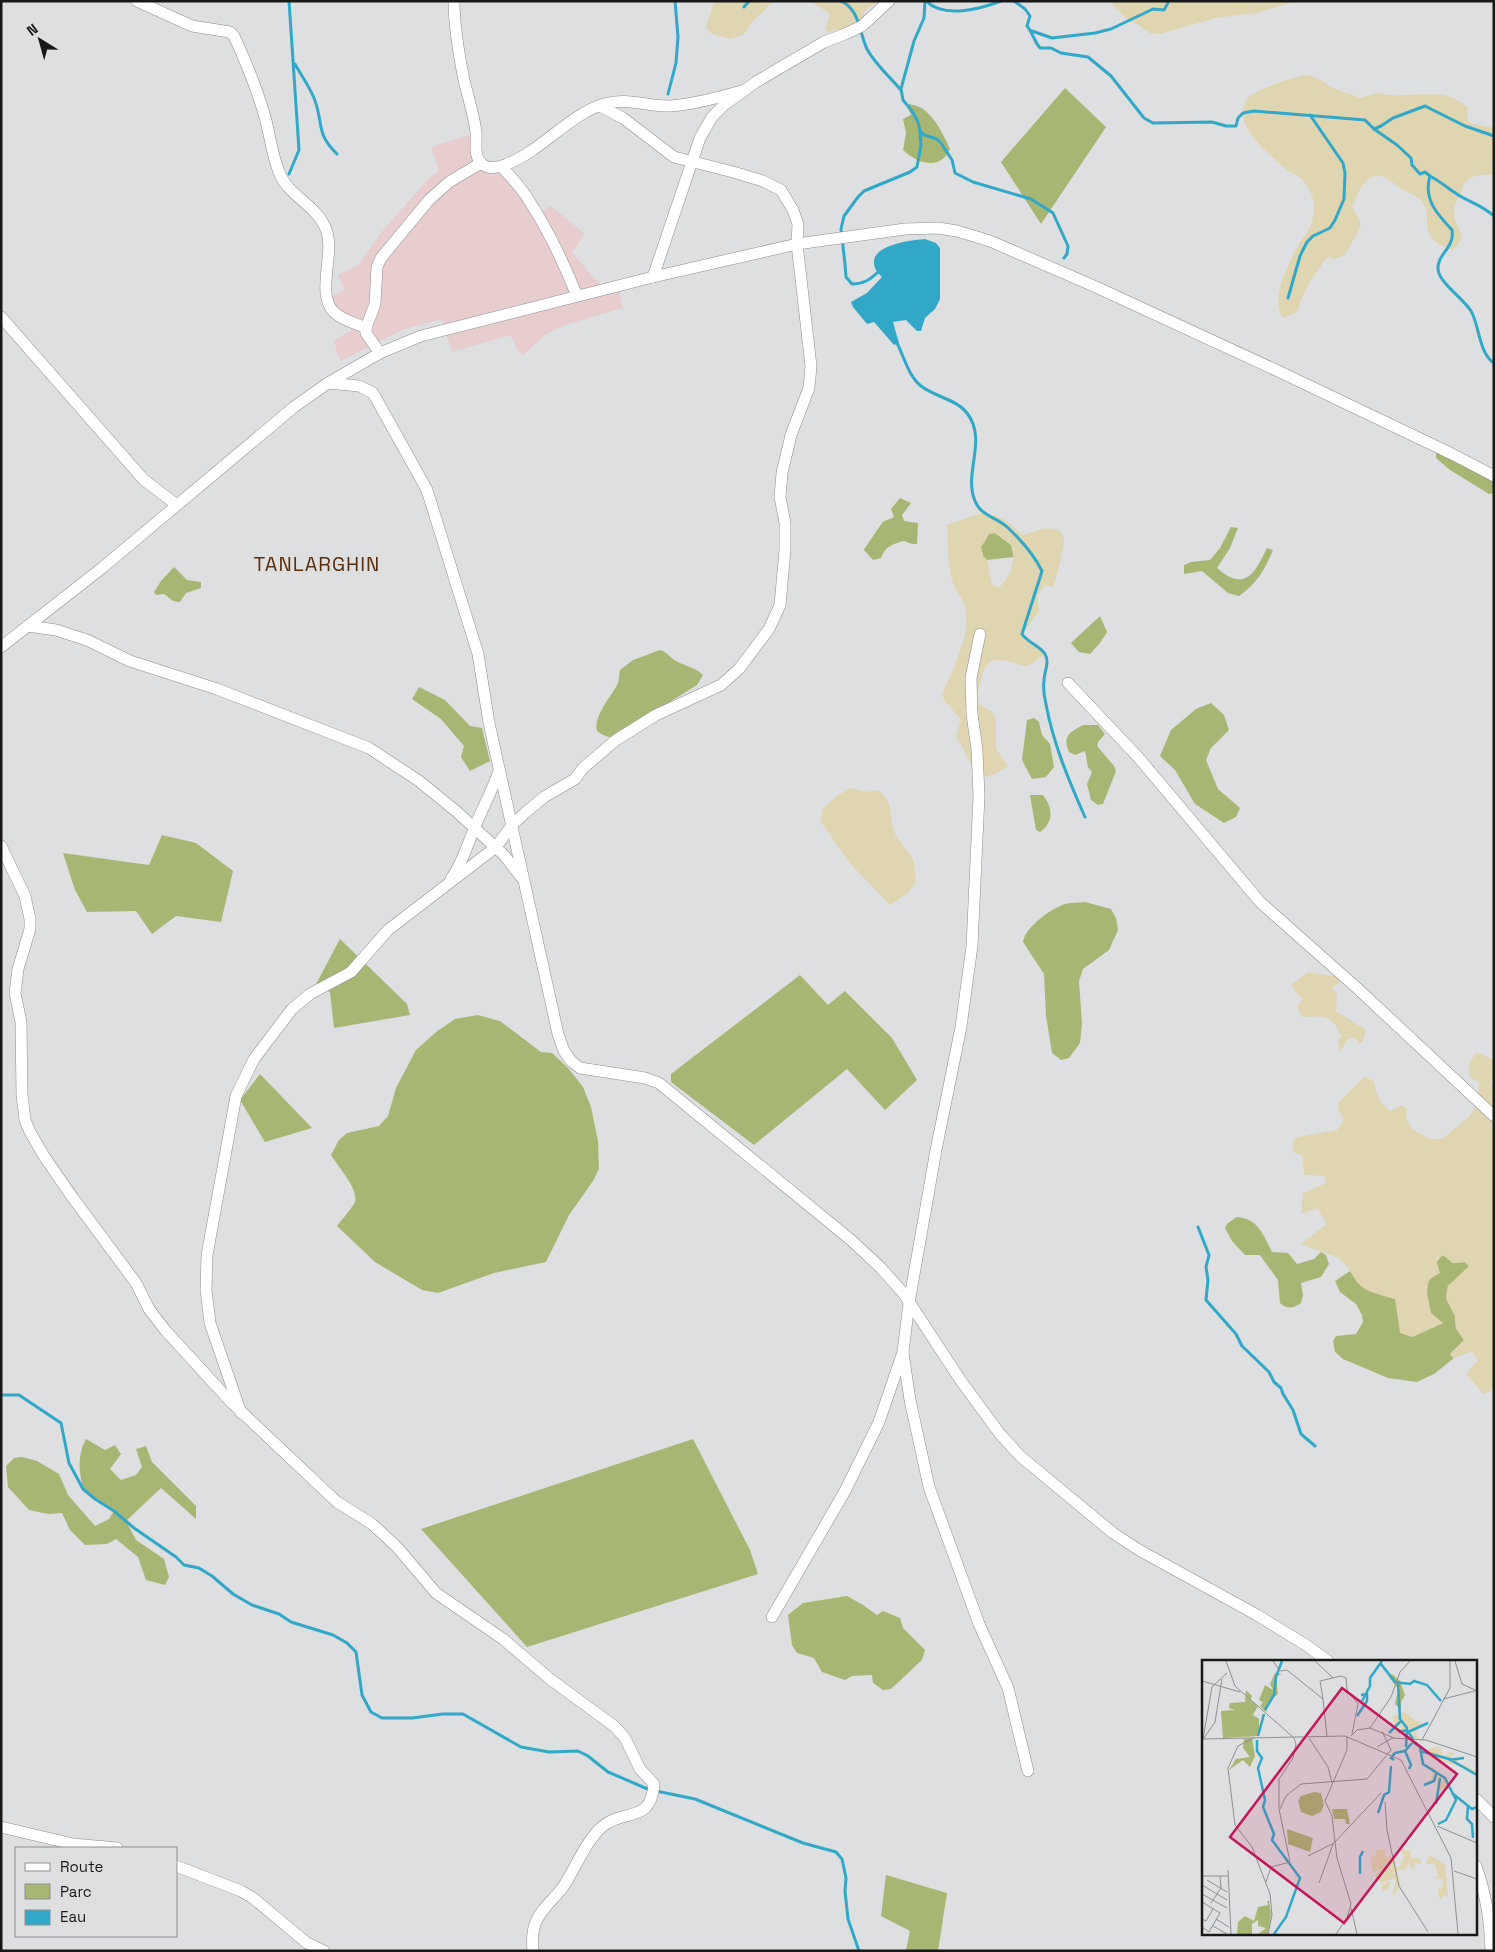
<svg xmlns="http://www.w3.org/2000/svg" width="1495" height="1952" viewBox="0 0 1495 1952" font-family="'Space Grotesk',sans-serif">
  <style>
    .commercial { fill: #e8cdcf }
    .green { fill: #a8b673 }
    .sand { fill: #dfd5b1; fill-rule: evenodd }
    .water { fill: #31a8c8 }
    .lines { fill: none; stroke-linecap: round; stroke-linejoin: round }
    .stream { stroke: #31a8c8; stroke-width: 3 }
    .minor-casing { stroke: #8c8e8f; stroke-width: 12 }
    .minor { stroke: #fff; stroke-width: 11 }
    .labels { text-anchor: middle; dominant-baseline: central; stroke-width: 5; stroke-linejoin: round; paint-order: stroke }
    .quarter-label { font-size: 20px; letter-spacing: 1px; fill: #5b2e0a; stroke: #dddfe0 }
    .inset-river { fill: none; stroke: #31a8c8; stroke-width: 2.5 }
    .inset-road { fill: none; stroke: #8e8f90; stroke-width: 1 }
    .view { fill: #c2185b; fill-opacity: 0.15; stroke: #c2185b; stroke-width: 2.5 }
    .inset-edge { fill: none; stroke: #181818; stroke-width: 2.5 }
  </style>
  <rect width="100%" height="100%" fill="#dddfe0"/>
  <path class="commercial" d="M476,133L481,163L496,167L537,214L551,206L585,234L572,253L604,289L618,286L623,308L568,324L550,332L545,335L523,355L517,349L511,335L452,352L442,319L402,330L341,361L337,353L334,340L352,330L332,297L345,290L338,275L357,266L383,230L431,176L439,171L431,147Z"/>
  <g class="green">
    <path d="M1065,88L1106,127L1041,224L1001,162Z"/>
    <path d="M906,104C930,104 941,130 950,149C940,171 918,164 903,150L906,133L903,119L911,115Z"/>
    <path d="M1436,452L1494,480V493L1489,494L1450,470L1436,458Z"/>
    <path d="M900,498L911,503L902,515L904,521L918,523L917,544H912L904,541C893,544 885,546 881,558L873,560L864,550C865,548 881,524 883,522C885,520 891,519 894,517L891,509Z"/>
    <path d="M1231,527L1238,528L1230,548L1217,568C1245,592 1254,575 1267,548L1273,550C1265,569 1257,584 1239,596L1228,593L1202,571L1184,574V565L1191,562L1210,560L1220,548Z"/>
    <path d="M995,533L1011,545L1014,557L987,560L983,556L981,547L989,534Z"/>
    <path d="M174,567L187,580L201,582V588L186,593L180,602L173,601L164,594L156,595L154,592L161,581Z"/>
    <path d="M1100,616L1107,632L1100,643L1090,654L1079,652L1071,643Z"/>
    <path d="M660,650C666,652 668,655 673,659C682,666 694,666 703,675L697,685L612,738L603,735L597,731C593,716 612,696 618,683C619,679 619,674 620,670L633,660Z"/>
    <path d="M419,687L445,700L470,726L482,728L490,761L470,771L461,757L464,746L441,719L412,699Z"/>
    <path d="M1211,703L1224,715L1229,730L1211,748L1206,760L1218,789L1240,808L1236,817L1224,823L1195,804L1175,770L1160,756L1171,730L1196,709Z"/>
    <path d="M1034,718L1039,722L1042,735L1050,744L1054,767L1046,777L1032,779L1022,760L1027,720Z"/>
    <path d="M1083,725H1098L1105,734L1098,742L1097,746L1114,766L1116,771L1103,804L1098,805L1091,800L1087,784L1092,772L1088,767L1085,751L1075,755L1069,752C1062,736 1070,732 1083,725Z"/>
    <path d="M1030,795H1043C1053,808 1054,822 1040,832L1036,830Z"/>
    <path d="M162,835L196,843L233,871L221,922L176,916L152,934L136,911L87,912L75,890L63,853L149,865Z"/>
    <path d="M1085,902L1111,909L1116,918L1118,930L1109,950L1083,969L1079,981L1082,1024L1080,1043L1069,1058L1061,1060L1052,1053L1046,1016L1044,974L1023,942C1025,927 1052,908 1065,904C1071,902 1079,903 1085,902Z"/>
    <path d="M340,939L407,1004L410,1015L334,1028L330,992L315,986Z"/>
    <path d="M800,975L828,1005L845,991L892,1038L917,1080L885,1110L847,1069L754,1145L671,1082V1074Z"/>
    <path d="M478,1015L500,1021L541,1052L552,1053L568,1068L583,1087L591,1107L598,1141L599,1169L593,1181L569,1215L546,1262L494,1273L438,1293L422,1290L375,1262L337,1226C342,1219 349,1212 354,1204C361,1191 338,1167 331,1155L339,1140L347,1133L379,1126L388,1116L396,1088L416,1050L436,1032L455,1019Z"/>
    <path d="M260,1074L312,1128L265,1142L240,1100Z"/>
    <path d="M1237,1217C1258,1218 1264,1236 1272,1252L1288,1253L1297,1264L1314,1259L1321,1252L1326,1255L1329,1264L1321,1277L1301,1283L1303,1295L1301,1303C1292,1309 1287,1309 1280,1303L1278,1280L1260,1255H1245L1232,1241L1225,1228L1228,1223Z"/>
    <path d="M1443,1255L1453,1263L1465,1262L1470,1267L1448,1286L1446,1298L1455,1316L1456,1328L1464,1340L1450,1354L1454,1358L1434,1374L1417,1382L1388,1378L1343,1359L1335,1352L1333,1341L1336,1336L1356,1334L1363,1322L1362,1315L1356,1304L1340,1292L1335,1281L1350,1271C1365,1293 1370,1291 1395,1299L1412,1337L1443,1323C1439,1320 1433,1316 1431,1313C1422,1296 1429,1266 1443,1255Z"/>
    <path d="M86,1439L105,1450L115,1445L121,1454L110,1469L121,1480L136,1475L142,1467L136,1449L146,1446L152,1462L196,1506V1519L161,1488L126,1521L136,1540L164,1559L169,1577L165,1585L146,1580L138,1557L116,1539L107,1544L85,1545L70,1530L62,1513L48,1514L29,1510L8,1487L6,1466L14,1458L22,1457L37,1461L59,1474L68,1495L95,1526L109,1519L114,1511L83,1489C79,1471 77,1456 86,1439Z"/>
    <path d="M693,1439L750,1550L758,1574L527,1647L421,1529Z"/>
    <path d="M847,1596L863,1605L877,1615L883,1611L900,1618L903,1628L925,1650L922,1660L891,1689L883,1690L873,1683L872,1675L852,1676L845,1680L822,1672L814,1658L797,1653L792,1645L788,1615L803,1603Z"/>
    <path d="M886,1875L947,1893L938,1951L906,1950L910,1931L881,1916Z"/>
  </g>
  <g class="sand">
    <path d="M714,1H774L751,23L744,34L731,39L712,34L706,28Z"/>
    <path d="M810,1H879L868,8L863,13L866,19L843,32L835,29L828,33L826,29L829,17V13Z"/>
    <path d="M1109,1H1299L1256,13L1215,18L1160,34L1150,33L1137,24L1126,18Z"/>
    <path d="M1306,75C1321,77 1326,86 1340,91C1347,93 1352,94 1359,98C1366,97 1372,94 1378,93C1382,93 1386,95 1389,95C1415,97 1447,86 1468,108L1467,118L1470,123L1494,128V174C1484,175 1471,174 1465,183C1462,187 1462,193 1459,197C1456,203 1453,208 1454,215C1456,230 1470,234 1453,250C1410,235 1438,218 1420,199C1416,195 1406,192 1400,188C1396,186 1392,181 1388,179C1367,166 1357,194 1352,208L1357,215L1361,226L1345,255L1335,259L1328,257C1314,273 1303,291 1297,312L1283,318C1269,300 1289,262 1299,244C1303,238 1308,232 1311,225C1313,220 1313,215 1314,210C1316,200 1308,186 1302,179C1297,174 1290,173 1286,169C1276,161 1266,152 1258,143C1247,132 1237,114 1247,99C1253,90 1294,77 1306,75Z"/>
    <path d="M982,513L993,515L1007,521L1022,535C1036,532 1049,523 1062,533C1063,536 1064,539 1064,542C1064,547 1055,584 1053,587L1045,585L1037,596L1039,611L1022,634L1025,639L1045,654L1028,666C1009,664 989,648 982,676C979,685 977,693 978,703L992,712L996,719V749L1008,766C997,773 991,778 978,776C969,764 965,749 956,737L961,720L945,701L942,695C952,670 972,634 965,607C963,598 955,591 953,583C947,565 948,544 947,525ZM995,533C999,536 1008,541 1011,545C1018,557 1009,581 998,588L992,585L987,560L983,556L981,547L989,534Z"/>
    <path d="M850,788L867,792L879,790L889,803L892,824L896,836L913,859L916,881L908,893L890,905L849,862L821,822L822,810L834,798Z"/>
    <path d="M1308,972L1331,976L1335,975L1340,982L1332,988L1337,994L1336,1011L1366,1030L1363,1041L1359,1044L1355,1037L1348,1039L1340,1052L1338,1040L1341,1036C1333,1014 1322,1016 1302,1017L1297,1007L1302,999L1291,985Z"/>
    <path d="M1477,1052L1494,1060V1077L1490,1082L1494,1088V1389L1484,1394L1466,1374L1478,1360L1472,1351L1454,1358L1450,1355L1464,1340L1456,1328L1455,1316L1446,1298L1448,1286L1469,1266L1465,1262L1453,1263L1443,1255L1436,1260L1440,1273L1430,1279L1426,1288L1431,1313L1443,1323L1412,1337L1400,1333L1395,1299C1383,1295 1366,1293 1358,1283C1351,1275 1348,1264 1339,1258L1301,1244L1327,1224L1317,1208L1301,1214L1303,1193L1326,1183L1325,1176L1304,1175L1303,1156L1293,1152L1294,1138L1337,1130L1344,1120L1338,1110L1339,1102L1364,1077L1374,1081C1376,1093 1379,1105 1391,1111L1402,1105L1407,1109L1406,1118L1412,1129L1429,1139H1442L1469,1117L1478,1102L1479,1082L1470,1078L1469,1063Z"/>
  </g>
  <path class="water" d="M925,239L936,243L940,248V299L935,309L925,318L921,331H917L906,320L893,322L899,343L894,345L874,322L867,324L853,307L851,302L867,293L882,277C880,275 876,271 875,268C866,245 912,240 925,239Z"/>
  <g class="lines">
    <g class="stream">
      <path d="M841,1C860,10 859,32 867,49C875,64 889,76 900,89"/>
      <path d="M925,1L924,18L914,41L901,89L903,100L912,111L918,122L920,131L924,135L937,139L941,143L952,160L955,173L973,182L1031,199L1053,213L1068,246L1067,254L1064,258"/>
      <path d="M926,1C944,19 980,9 1001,1"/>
      <path d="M1014,1L1025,9L1030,16L1027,26C1033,33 1034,41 1040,48H1051L1061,53L1088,57L1111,76L1144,118L1153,123L1212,122L1226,126H1236L1238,118L1243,113L1254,111L1365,120L1374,129L1381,126L1393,118L1425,106L1465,126L1494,136"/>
      <path d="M744,7L749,1"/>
      <path d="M1032,31L1052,38L1095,33L1111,29L1153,9L1164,10L1169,1"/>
      <path d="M295,64C301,75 309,86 314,98C324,123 315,133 337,154"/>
      <path d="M668,94L676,63L678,37L675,1"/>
      <path d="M1374,129L1397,145L1411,158L1412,165L1420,174L1425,172L1430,176C1423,199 1437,214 1452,230C1455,248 1437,254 1438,269C1439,283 1463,298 1471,311C1479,324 1479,354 1494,363"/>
      <path d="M289,174L299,150L289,1"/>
      <path d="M1430,176C1441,182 1450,190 1460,196C1472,203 1483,206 1494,216"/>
      <path d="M878,272C870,280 863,284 852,284L846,277L845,264L841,229L844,216L858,197L864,191L910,172L917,167L921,145L920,132"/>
      <path d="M1288,298L1300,256L1307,242L1313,236L1330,228L1335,220L1344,199L1345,173L1343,163L1310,115"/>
      <path d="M897,343C904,357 909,377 921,386C935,397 956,399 967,413C988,441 963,472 975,501C981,516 996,517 1007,527C1020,539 1034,555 1042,571L1022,634C1028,643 1039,645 1045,654C1050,662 1044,672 1044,681C1043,688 1044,696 1046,704C1053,743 1069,781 1085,817"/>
      <path d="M1198,1227L1209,1255L1206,1267L1208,1280L1206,1300L1236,1334L1242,1346L1269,1372L1274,1382L1281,1388L1283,1394L1293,1410L1301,1434L1315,1446"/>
      <path d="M1,1395H19L61,1423L69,1463L83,1489L95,1499L114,1511L134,1528L176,1557L184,1565L199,1568L212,1576L233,1594L252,1605L279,1614L291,1622L333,1635L347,1643L356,1652L362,1695L371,1712L382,1718H412L443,1714H463L521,1747L549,1752L578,1751L588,1756L608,1772L650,1790"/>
      <path d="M656,1791L695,1799L803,1843L836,1852L842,1859L846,1878L845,1891L848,1919L859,1951"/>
    </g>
    <g class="minor-casing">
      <g id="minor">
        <path d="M137,1L192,26L230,32L234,36C246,62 257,89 265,117C270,135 272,155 279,172C288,196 315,204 325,227C338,253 311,299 339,316C347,321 357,324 366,328"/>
        <path d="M454,1C454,27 459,55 464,80C468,97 474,115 476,132C477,142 473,156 482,164C489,170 500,167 507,164C541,151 570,114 604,104C627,97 648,107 671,106C696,104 721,97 745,90"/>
        <path d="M501,166C509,175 519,185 526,196C547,227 563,261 577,296"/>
        <path d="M653,277L700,138L712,117L724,105L756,82L824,42L845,34L862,26L889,1"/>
        <path d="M1,317L144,480L177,505"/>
        <path d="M380,353L366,333V328L375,304L377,267L381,258L429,200L449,182L481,163"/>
        <path d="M328,383L359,386L373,393L427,490L478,654L489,723L558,1034L564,1051L571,1061L580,1068L645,1078L659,1083L851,1240L881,1268L904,1294L961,1381L1000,1434L1020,1456L1113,1533L1139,1550L1257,1615L1306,1645L1328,1661"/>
        <path d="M28,626L56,630L87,640L130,661L217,689L369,748L419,781L457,812L504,855L521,877"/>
        <path d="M1,647L102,568L294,407L328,383L380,353L421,336L653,277L797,244L905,229L938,228L957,231L990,241L1096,287L1278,371L1452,454L1494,476"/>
        <path d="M1068,683L1138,757L1260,902L1357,988L1494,1116"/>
        <path d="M1,846L25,896L30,919V929L18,969L15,993L21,1022L22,1095L25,1120L30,1132L44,1156L73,1198L136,1283L149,1309L165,1330L231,1402L322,1488L337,1502L372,1524L397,1547L436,1593L503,1639L550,1679L614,1726L625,1738L640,1769L654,1784C651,1824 625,1808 603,1826C586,1840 575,1869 563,1887C554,1899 540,1910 535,1924C532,1933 532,1941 533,1951"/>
        <path d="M451,879C462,864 467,846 474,829C482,809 492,791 499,771"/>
        <path d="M903,1353L910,1400L929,1487L979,1624L1008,1688L1028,1771"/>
        <path d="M241,1413L210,1323L206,1290L207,1255L236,1096L254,1059L292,1009L310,994L351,972L388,930L496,847L512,825L525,813L544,797L575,779L583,768L616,740L656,715L721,685L739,669L769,629L780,605L785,550V523L780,497L782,473L791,435L809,388L811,366L797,244L798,224L793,210L781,190L763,181L733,172L674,157L623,118L600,106"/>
        <path d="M772,1617L845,1491L879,1422L903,1352L909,1303L936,1150L961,1027L972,946L979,796L977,750L972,714L971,678L980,634"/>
        <path d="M1476,1799L1494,1817"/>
        <path d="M1,1827L73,1844L117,1848"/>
        <path d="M176,1866L241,1891L253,1898L307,1943L324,1951"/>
        <path d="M1476,1866C1486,1895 1490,1919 1491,1951"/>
      </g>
    </g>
    <use href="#minor" class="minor"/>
  </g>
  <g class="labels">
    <g class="quarter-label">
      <text x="317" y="564">TANLARGHIN</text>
    </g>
  </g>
  <g transform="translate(1202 1660)">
    <rect width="275" height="275" fill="#dddfe0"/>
    <path d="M73,13L80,14L74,16L76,34L68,41L64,52L58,46L61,42L57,40L63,25L71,30L68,24ZM190,14L198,21L203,35L199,42V50L193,44L196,29L187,17ZM44,30L50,36L48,40L56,46L51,55L57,59V76L21,78L19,51L33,50L27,48L28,43L43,42ZM50,78L53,96L48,107L41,100L27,110L34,99L48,97L41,88L42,79ZM112,132L119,133L122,145L119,152L110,156L99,152L96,141L99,136ZM145,149L148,164H144L143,159H132L130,149ZM85,169L111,178L108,192L86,184ZM65,241H67L69,254L66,274H56L64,268L56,266V260L50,264V274H35L36,262L43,256L52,261L56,247L66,245Z" fill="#a8b673"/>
    <path d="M197,49L221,65L213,72L217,78H202L201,73L193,72L200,66L191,64V56L196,55ZM238,87L241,96L247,95L245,92L253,93L249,96L251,98L262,97L254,103L265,106L275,112V117L265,109L226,97V89ZM230,107L245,119L250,131L243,127L237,131L235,121L220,126L229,120ZM202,188L203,191H209V198L218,199L219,204L212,203L213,208L209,209L207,202L203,210H195L198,226L190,237L194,218L181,222L183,226L185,221L189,223L185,230L180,231L179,221L174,220L173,215L180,209L171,212L168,198L174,195V190L183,189L184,198L193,194L194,207H198L202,196L198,191ZM227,195L243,204L246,237L241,235L238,240L235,227L240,229L241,219L232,218L236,216L233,204H224Z" fill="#dfd5b1"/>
    <path class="inset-river" d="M179,4L193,22L208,24L212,21L225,25L239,41M196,23L198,59L205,68L204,87M160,41L168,26V18L180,1M63,50L72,35L74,17L80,1M155,56L165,41V34L159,35M197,72L205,70L211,79M206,72L226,63M187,73L199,61M56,76L62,54M55,80V91L60,98L56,108L63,140L61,147L72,174L70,180L98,218L84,257L72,274M211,82L218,87L221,104L243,118L254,140L244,160L236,164M218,91L247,99L275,115M192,100L189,98L193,93L203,91M247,100L262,98M207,109L209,105L203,91L210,83M222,125L232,121L234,114M250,133L270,149L275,147M234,144L238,118M266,146L265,159L270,164L271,178M176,153L182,135L187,132L189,106M158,214V197L161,191"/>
    <path class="inset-road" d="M24,1L33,26L92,78L94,84L91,98L77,119V149L88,202L69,207L64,222M71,1L78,11L85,10L121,39L125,77M113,1L131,18M253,1L260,24L275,31M0,21L38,32M121,39L118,21L139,16L144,18L145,30L156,44L150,74M241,39L273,31M149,76L155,70L168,68M2,78L13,62L20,19M52,78L36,86L26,108L33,165L50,187L68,234L70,255L66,274M107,78L126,107L130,123M192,78L168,68L189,37L198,12L208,1M0,79L143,76L199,100L249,198L256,274M1,79L10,27L25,13M220,80L248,28V1M175,87L190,78L224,80L275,97M183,142L185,170L197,226L226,272M78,149L84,136L99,124L165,119L189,90L180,71M235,166L275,183M106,196L132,183L179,133M26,210L29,274M252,211L275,219M0,216H26M5,220L25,232M117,223L131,184M0,225L25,240M0,234L25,248M0,242L18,253L7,272L0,267M9,243L19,228L18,216M149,248L155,274M0,259L4,261L11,249M14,259L27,267M11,266L25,274M134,274L145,258L149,244L135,198L130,156L123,141L145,90V77"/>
    <path class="view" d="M140,28L255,114L142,263L28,177Z"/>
    <rect width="275" height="275" class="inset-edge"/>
  </g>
  <rect width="1495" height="1952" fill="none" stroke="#181818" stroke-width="5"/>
  <rect x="15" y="1847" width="162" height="90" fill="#dddfe0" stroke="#8e8f90"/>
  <rect x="25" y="1863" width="25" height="8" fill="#ffffff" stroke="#8e8f90"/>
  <text x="60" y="1872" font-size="15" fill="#181818">Route</text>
  <rect x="25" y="1884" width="25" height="15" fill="#a8b673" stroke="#8e8f90"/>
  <text x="60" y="1897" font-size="15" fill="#181818">Parc</text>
  <rect x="25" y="1910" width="25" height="15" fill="#31a8c8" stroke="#8e8f90"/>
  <text x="60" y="1922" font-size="15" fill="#181818">Eau</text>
  <g transform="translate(40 40) rotate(323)" stroke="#dddfe0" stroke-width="4" paint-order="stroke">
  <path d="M0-4L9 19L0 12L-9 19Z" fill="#181818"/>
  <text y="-8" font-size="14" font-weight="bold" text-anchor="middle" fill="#181818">N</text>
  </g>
</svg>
